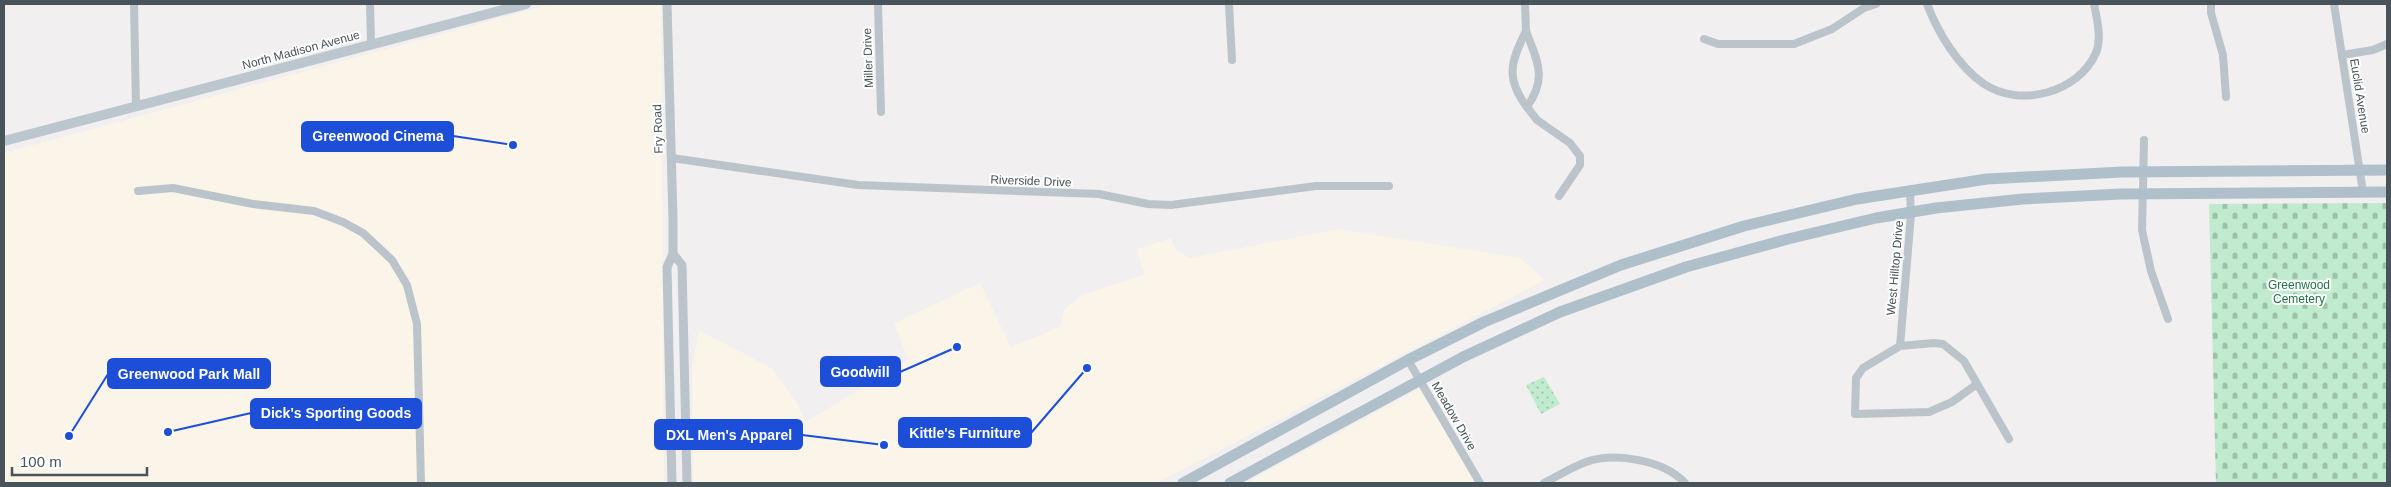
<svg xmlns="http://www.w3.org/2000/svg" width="2391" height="487" viewBox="0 0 2391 487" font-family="Helvetica,sans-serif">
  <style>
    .commercial { fill: #faf4e9 }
    .grass { fill: url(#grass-dots) }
    .cemetery { fill: url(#cemetery-stones) }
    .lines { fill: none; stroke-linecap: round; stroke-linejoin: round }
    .minor { stroke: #bbc4ca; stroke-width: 8 }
    .tertiary { stroke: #bbc4ca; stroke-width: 9 }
    .secondary { stroke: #bcc6cf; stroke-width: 10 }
    .primary { stroke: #b0c0cb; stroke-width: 11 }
    .labels { text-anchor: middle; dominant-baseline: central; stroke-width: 4; stroke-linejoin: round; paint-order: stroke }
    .street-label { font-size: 12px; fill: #48535a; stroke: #fff }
    .park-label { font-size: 12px; fill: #1e7644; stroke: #fff }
    .leader { fill: none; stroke: #1d4ed8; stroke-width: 2 }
    .callout-dot { fill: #1d4ed8; stroke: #fff; stroke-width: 2 }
    .callout { fill: #1d4ed8; stroke: #1d4ed8; stroke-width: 2 }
    .callout-label { font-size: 14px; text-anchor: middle; font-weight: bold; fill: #fff }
  </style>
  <defs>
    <pattern id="grass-dots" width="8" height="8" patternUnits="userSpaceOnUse" patternTransform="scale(1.25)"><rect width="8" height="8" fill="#c0ebce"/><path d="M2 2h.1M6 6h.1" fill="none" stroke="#9ec1aa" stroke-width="1.8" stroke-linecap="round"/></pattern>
    <pattern id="cemetery-stones" width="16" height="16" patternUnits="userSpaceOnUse" patternTransform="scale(1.25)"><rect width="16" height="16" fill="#c0ebce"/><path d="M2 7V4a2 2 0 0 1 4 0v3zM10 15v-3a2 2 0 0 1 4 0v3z" fill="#9ec1aa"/></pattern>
  </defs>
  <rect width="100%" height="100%" fill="#f1efef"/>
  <g class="commercial">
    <path d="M552,4H661L664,483H4V153Z"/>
    <path d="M1339,229L1520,258L1545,280L1157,483H693L692,367L699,330L773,369L798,405L806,422L908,359L894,323L980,283L1011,347L1060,327L1064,310L1084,294L1144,275L1137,249L1171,238L1176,250L1190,258Z"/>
    <path d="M1419,389L1477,483H1246Z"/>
  </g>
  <path class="grass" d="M1544,377L1560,404L1541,414L1526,385Z"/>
  <path class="cemetery" d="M2387,203V483H2216L2209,204Z"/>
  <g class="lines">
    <g class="minor">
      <path d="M134,4L136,107"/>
      <path d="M370,4L371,44"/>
      <path d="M878,4L881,112"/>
      <path d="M1229,4L1232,60"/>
      <path d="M1525,4L1526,31"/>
      <path d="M1927,4C1938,33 1958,66 1984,84C2020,108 2078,93 2096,53C2102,38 2097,19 2094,4"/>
      <path d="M2211,4V13L2223,55L2226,97"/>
      <path d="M2334,4L2363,192"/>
      <path d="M1526,31C1537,61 1548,77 1527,107C1505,78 1511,61 1526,31Z"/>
      <path d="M1704,39L1718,44H1794L1832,29L1864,8L1876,4"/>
      <path d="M2342,55L2373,50L2387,44"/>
      <path d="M1527,107L1537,120L1570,143L1580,156V165L1559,196"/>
      <path d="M2144,140L2142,230L2151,271L2168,319"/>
      <path d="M672,158L858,185L1099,194L1148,204L1171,205L1316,186H1389"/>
      <path d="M138,191L173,188L253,204L314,211L343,222L363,233L392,260L407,285L417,324L421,483"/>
      <path d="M1900,346L1911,214L1910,191"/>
      <path d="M1408,360L1480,483"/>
      <path d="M1977,384L1952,402L1929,412L1855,414L1856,378L1863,368L1900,346L1934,343L1943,344L1964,361L2009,439"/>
      <path d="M1544,483C1558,476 1572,467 1586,462C1615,452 1664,460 1685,483"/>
    </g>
    <g class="tertiary">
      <path d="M667,4L673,219V254L667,267L672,483"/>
      <path d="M673,254L682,265L687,483"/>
    </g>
    <path class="secondary" d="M4,141L526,4"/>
    <g class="primary">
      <path d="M1183,483L1408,360L1484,322L1621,265L1744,226L1857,199L1987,179L2122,172L2387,170"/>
      <path d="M1230,483L1463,357L1560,312L1686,267L1788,239L1876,218L1936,208L2023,199L2121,194L2387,192"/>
    </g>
  </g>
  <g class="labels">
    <g class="street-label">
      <text transform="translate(301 50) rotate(-15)">North Madison Avenue</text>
      <text transform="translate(868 58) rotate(-92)">Miller Drive</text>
      <text transform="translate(2360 96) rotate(81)">Euclid Avenue</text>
      <text transform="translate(658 129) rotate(-92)">Fry Road</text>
      <text transform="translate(1031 181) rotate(2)">Riverside Drive</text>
      <text transform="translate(1895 268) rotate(-85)">West Hilltop Drive</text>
      <text transform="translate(1454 416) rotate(60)">Meadow Drive</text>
    </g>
    <g class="park-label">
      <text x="2299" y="285">Greenwood<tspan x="2299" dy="14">Cemetery</tspan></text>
    </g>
  </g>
  <path class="leader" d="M513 145L453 136M957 347L900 372M69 436L108 374M168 432L251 413M1087 368L1031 433M884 445L802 435"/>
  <g class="callout-dot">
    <circle cx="513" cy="145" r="5"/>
    <circle cx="957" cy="347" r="5"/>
    <circle cx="69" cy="436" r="5"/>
    <circle cx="168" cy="432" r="5"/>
    <circle cx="1087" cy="368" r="5"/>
    <circle cx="884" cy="445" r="5"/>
  </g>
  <g class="callout">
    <rect x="302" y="122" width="151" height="29" rx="5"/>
    <rect x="821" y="357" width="79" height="29" rx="5"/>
    <rect x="108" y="359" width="162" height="29" rx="5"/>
    <rect x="251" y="399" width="170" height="29" rx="5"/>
    <rect x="899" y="418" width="132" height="29" rx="5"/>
    <rect x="655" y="420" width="147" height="29" rx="5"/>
  </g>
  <g class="callout-label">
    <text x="378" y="141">Greenwood Cinema</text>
    <text x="860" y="377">Goodwill</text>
    <text x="189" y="379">Greenwood Park Mall</text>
    <text x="336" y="418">Dick's Sporting Goods</text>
    <text x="965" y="438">Kittle's Furniture</text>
    <text x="729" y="440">DXL Men's Apparel</text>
  </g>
  <rect width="2391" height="487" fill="none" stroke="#48535a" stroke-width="10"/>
  <path d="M12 467v8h135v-8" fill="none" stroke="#48535a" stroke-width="2.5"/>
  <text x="20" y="467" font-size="15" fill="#48535a" stroke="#ffffff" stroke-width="4" paint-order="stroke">100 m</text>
</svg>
